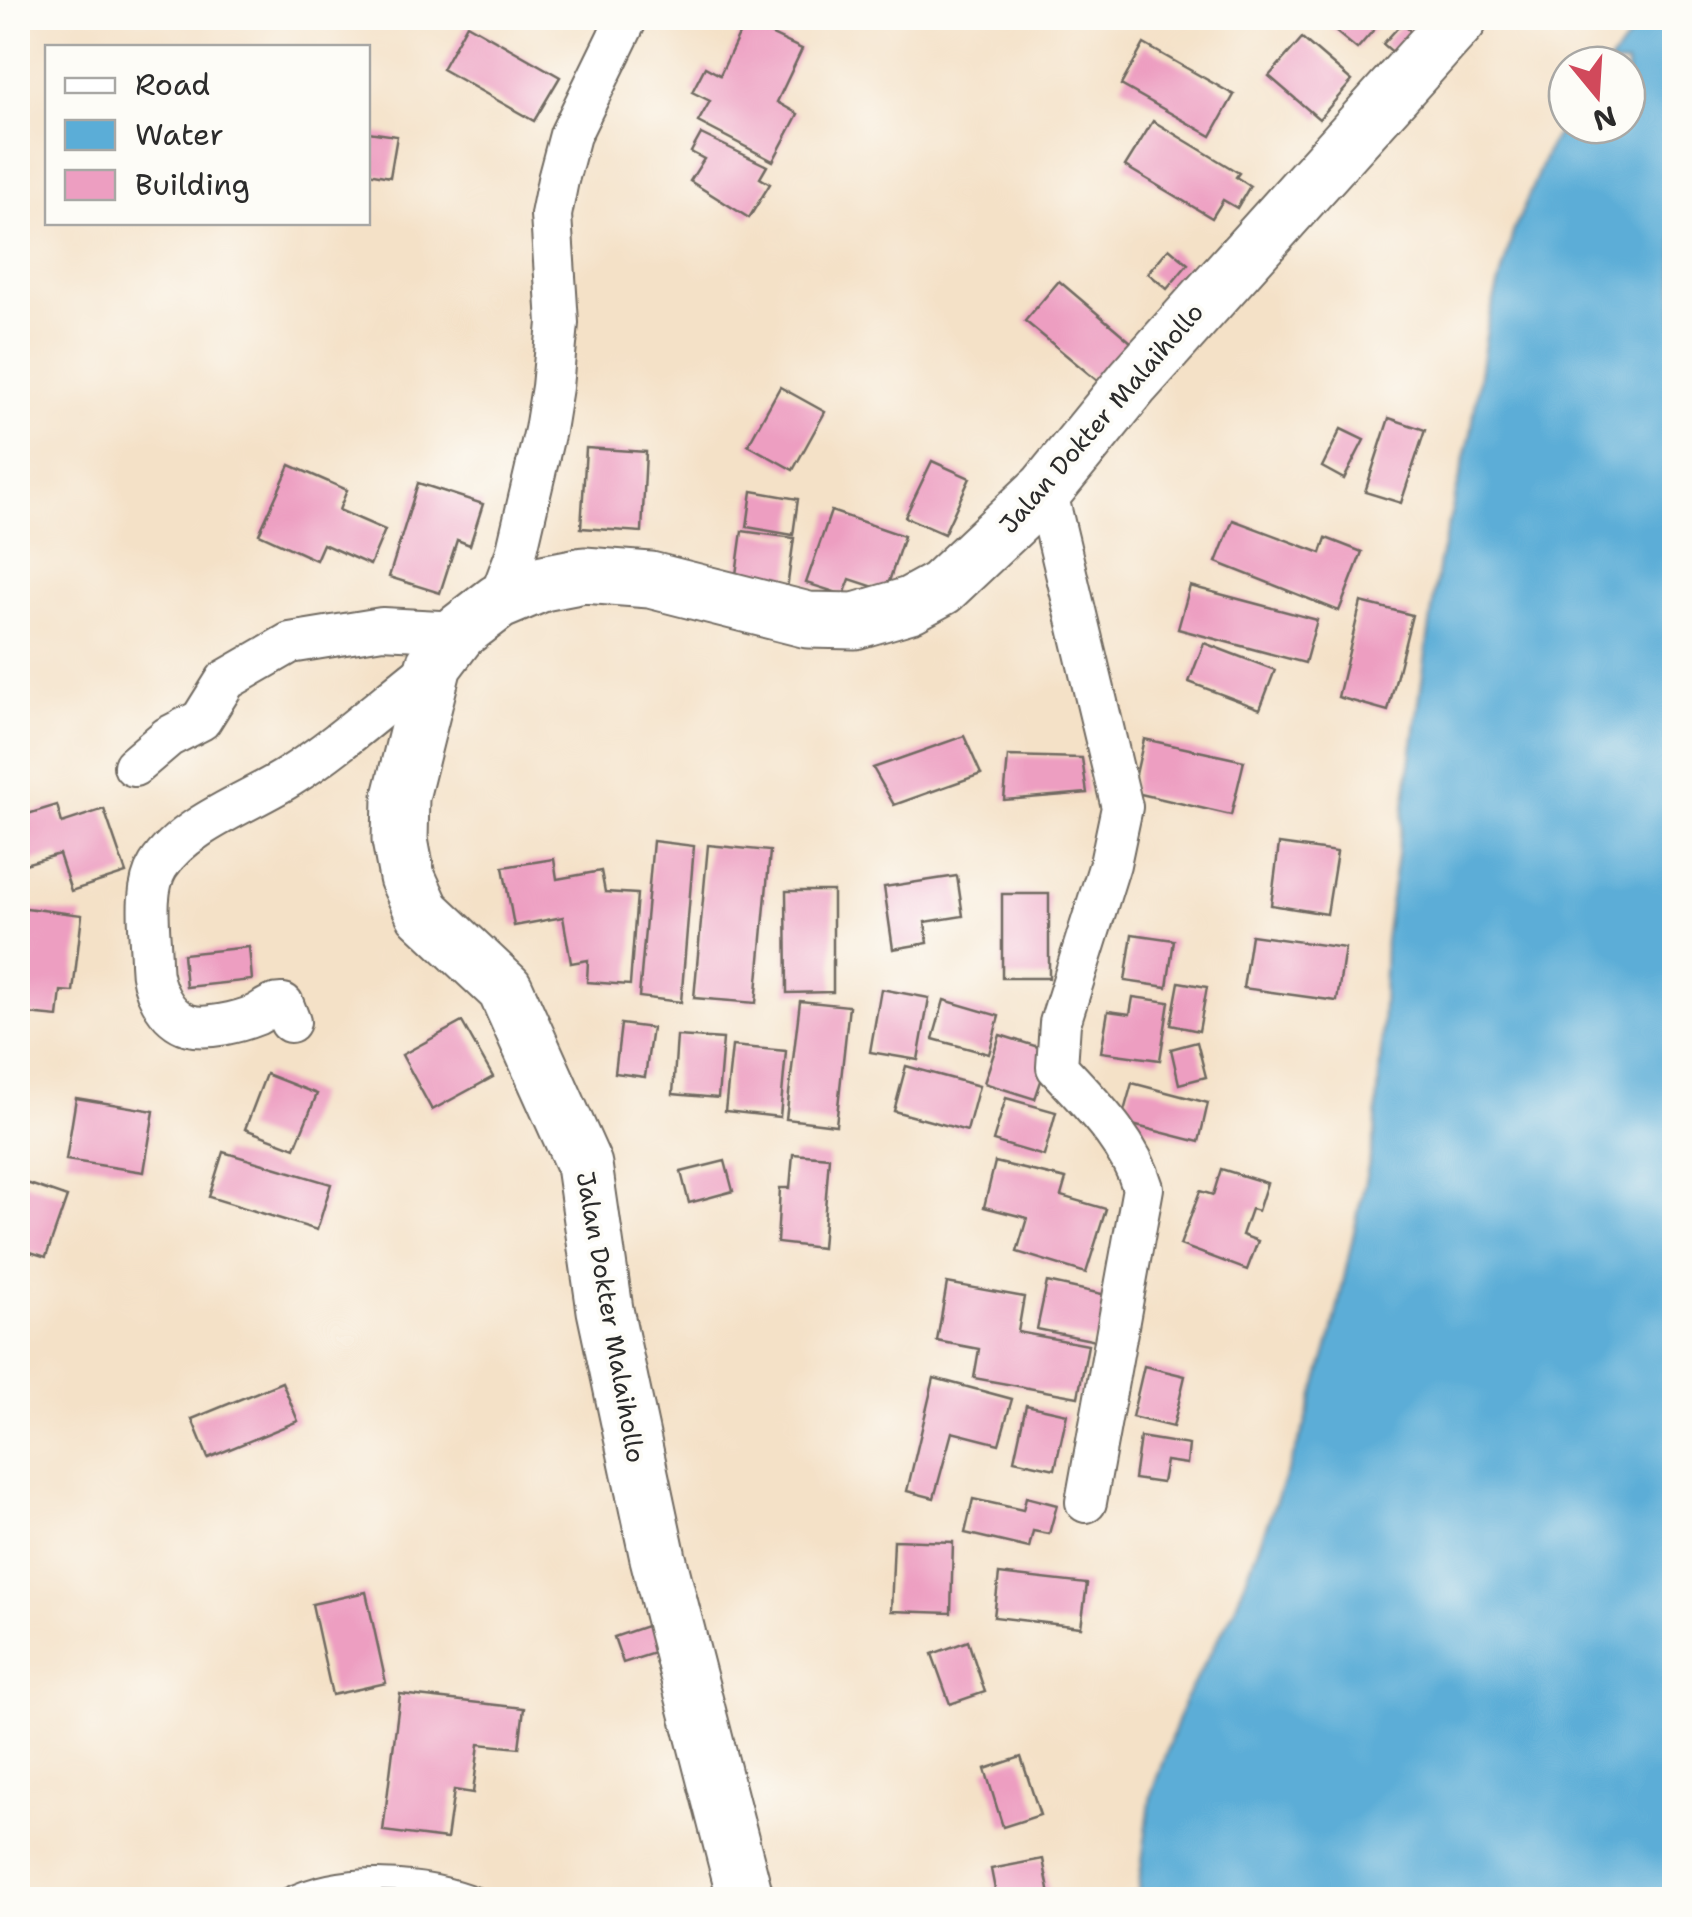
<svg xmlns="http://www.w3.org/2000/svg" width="1692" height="1917" viewBox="0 0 1692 1917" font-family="'Shantell Sans',sans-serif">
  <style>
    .water { fill: #5badd7; stroke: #436c81; stroke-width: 2.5 }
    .building { fill: #ed9ec1 }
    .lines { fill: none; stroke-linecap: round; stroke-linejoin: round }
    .service-casing { stroke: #716b62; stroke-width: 24 }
    .minor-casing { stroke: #716b62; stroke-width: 44 }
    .secondary-casing { stroke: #716b62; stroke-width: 59 }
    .service { stroke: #fff; stroke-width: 20 }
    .minor { stroke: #fff; stroke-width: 40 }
    .secondary { stroke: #fff; stroke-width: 55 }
    .labels { text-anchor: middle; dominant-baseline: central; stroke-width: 8; stroke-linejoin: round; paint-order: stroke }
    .street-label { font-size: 25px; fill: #2b2b2b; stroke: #fdfcf7 }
  </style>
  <rect width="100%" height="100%" fill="#fdfcf7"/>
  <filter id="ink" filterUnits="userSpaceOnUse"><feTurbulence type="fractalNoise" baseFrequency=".01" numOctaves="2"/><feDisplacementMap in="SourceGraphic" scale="20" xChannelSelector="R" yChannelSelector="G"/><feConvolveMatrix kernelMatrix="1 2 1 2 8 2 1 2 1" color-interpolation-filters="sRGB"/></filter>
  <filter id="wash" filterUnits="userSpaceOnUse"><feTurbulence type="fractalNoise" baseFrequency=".0048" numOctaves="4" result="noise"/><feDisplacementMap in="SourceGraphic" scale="40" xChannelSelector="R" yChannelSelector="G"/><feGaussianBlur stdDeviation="2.25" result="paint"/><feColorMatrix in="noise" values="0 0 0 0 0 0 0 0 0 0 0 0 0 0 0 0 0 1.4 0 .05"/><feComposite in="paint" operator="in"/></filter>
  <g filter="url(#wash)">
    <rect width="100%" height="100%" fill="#f4e1c7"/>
    <path class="water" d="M1646,18H1674V1899H1137L1151,1795L1185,1699L1234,1610L1304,1428L1332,1334L1375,1135L1382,1038L1385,940L1439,562L1471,433L1488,323L1513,233L1549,147L1567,119V125H1627V65H1607Z"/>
    <g id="blocks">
      <g class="building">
        <path d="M1319,18H1384L1357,49Z"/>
        <path d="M745,22L802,49L777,102L798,114L773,161L698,122L710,101L692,92L705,67L720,75Z"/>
        <path d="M1402,23L1420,40L1402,60L1383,44Z"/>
        <path d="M467,24L560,77L534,121L442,69Z"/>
        <path d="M1302,38L1352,81L1319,119L1269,76Z"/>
        <path d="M1144,44L1234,95L1211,136L1121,85Z"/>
        <path d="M1153,121L1239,173L1236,177L1250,186L1237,208L1223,200L1212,218L1125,166Z"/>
        <path d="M368,132L397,136L390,177L368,173Z"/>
        <path d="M701,134L767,166L760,178L770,184L749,218L690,181L704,159L691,152Z"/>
        <path d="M1169,248L1188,264L1167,289L1148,273Z"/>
        <path d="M1059,281L1145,354L1112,393L1025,321Z"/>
        <path d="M780,387L825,412L793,470L748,445Z"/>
        <path d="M1389,418L1425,430L1401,503L1365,492Z"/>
        <path d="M1341,429L1364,440L1344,479L1322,467Z"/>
        <path d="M586,448L646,452L642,532L581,528Z"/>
        <path d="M932,461L970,478L944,534L905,517Z"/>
        <path d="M290,465L347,490L339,510L385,530L370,565L323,544L316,560L259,534Z"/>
        <path d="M418,483L483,504L470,545L457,540L440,593L389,577Z"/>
        <path d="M752,491L798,499L793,535L747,527Z"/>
        <path d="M831,511L904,536L886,591L850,579L844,595L806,583Z"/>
        <path d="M1233,520L1321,553L1326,538L1362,552L1339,611L1216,562Z"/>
        <path d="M742,531L794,538L786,596L734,589Z"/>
        <path d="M1190,586L1317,620L1305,663L1178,629Z"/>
        <path d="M1361,602L1412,615L1388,711L1338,697Z"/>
        <path d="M1204,643L1275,670L1260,709L1189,682Z"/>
        <path d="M964,736L981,774L894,805L873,768Z"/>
        <path d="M1144,739L1244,761L1231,815L1132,792Z"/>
        <path d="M1008,756L1082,758L1087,793L1004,800Z"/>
        <path d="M57,805L62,823L104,809L126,873L71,891L59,854L18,866V817Z"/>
        <path d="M653,841L694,846L681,1002L639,997Z"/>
        <path d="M1279,844L1337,852L1327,914L1271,905Z"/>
        <path d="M708,845L770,851L756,1003L694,998Z"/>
        <path d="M554,859L557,879L601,871L605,892L637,894L630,985L587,982L588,960L571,963L563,917L514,926L503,867Z"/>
        <path d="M957,876L963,916L925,922L928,943L893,949L884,887Z"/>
        <path d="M786,891H833V992L787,993Z"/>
        <rect x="1002" y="894" width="47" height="84"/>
        <path d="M18,907L82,915L73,992L61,991L58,1017L18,1013Z"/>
        <path d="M1132,934L1174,940L1167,987L1125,981Z"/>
        <path d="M1251,935L1345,948L1337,1001L1243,988Z"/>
        <path d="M249,947L252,980L186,987L183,954Z"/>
        <path d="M1179,982L1207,987L1199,1031L1171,1025Z"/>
        <path d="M881,989L929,998L918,1060L870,1052Z"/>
        <path d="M1133,997L1169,1002L1160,1060L1101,1052L1108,1011L1130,1014Z"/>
        <path d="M944,1000L999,1016L989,1054L933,1039Z"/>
        <path d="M800,1001L849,1006L836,1125L786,1119Z"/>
        <path d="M462,1022L493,1077L432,1110L402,1055Z"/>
        <path d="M621,1024L652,1028L645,1077L615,1073Z"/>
        <path d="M1000,1035L1051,1051L1035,1099L984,1083Z"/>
        <path d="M677,1036L723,1039L718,1098L673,1094Z"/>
        <path d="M1197,1042L1206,1077L1179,1084L1171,1049Z"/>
        <path d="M732,1046L786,1051L780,1117L725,1111Z"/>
        <path d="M906,1066L979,1086L967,1131L894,1111Z"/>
        <path d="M266,1074L317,1094L295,1148L245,1129Z"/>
        <path d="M1132,1083L1208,1103L1199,1142L1121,1122Z"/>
        <path d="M76,1098L154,1111L144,1172L66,1160Z"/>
        <path d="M1006,1098L1056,1112L1044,1156L993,1141Z"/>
        <path d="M223,1152L331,1184L317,1230L209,1197Z"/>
        <path d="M793,1154L829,1157L822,1248L777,1243L780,1188H790Z"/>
        <path d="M725,1161L733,1191L689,1203L681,1172Z"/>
        <path d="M995,1162L1066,1179L1061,1196L1106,1209L1086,1273L1017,1252L1027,1218L984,1207Z"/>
        <path d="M1221,1169L1267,1183L1258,1211L1251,1209L1242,1235L1258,1241L1247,1270L1180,1245L1200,1191L1213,1195Z"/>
        <path d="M18,1180L67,1197L46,1257L18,1248Z"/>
        <path d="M1047,1282L1111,1296L1101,1342L1037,1329Z"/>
        <path d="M947,1283L1024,1297L1018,1332L1088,1345L1078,1397L974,1378L979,1349L937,1341Z"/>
        <path d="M1144,1366L1185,1376L1173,1427L1132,1417Z"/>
        <path d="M934,1378L1012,1399L999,1444L952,1432L934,1498L907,1491Z"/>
        <path d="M282,1382L298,1421L208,1458L192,1419Z"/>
        <path d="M1026,1405L1067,1414L1055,1469L1014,1460Z"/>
        <path d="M1140,1437L1189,1445L1187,1464L1166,1461L1162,1483L1134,1479Z"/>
        <path d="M1026,1497L1057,1505L1049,1534L1033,1531L1029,1548L965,1533L973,1499L1023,1510Z"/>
        <path d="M894,1540L953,1542L951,1613L891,1611Z"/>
        <path d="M999,1574L1087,1584L1081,1627L994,1617Z"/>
        <path d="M366,1592L386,1683L332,1695L312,1604Z"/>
        <path d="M661,1621L670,1648L623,1663L614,1637Z"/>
        <path d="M968,1641L985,1692L950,1704L932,1654Z"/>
        <path d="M400,1694L524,1708L519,1748L479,1744L473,1793L454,1790L447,1839L383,1831Z"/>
        <path d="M1021,1757L1040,1815L1003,1827L985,1769Z"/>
        <path d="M1043,1859L1051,1900H997L991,1869Z"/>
      </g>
    </g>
  </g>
  <g filter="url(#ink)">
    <use href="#blocks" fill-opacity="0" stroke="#716b62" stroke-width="2.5"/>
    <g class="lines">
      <g class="service-casing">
        <path id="service" d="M285,1900C342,1871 424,1876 482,1900"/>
      </g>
      <g class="minor-casing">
        <g id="minor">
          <path d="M1046,489L1122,807L1110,864L1060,1023L1057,1067C1091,1104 1129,1140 1143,1188L1086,1502"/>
          <path d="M498,602L516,554L545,430L552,387L558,323L551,215L558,180L570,135L627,18"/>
          <path d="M134,766L168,737L201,720L226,680L290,643L382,628L459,632"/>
          <path d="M290,1022L283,1004C271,1003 266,1010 256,1015C239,1022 207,1030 189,1025C165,1018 151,986 151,964C151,935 142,892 158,866C185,824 250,802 289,777C340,745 386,702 434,665"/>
        </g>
      </g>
      <g class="secondary-casing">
        <path id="secondary" d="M746,1900L658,1558L605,1310L584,1165L505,989L423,912L407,877L400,840L401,797L434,665L459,632L498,602L543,583L584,575L650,580L808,620L855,621L910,605L941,588L1046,489L1133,382L1460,18"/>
      </g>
      <use href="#service" class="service"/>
      <use href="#minor" class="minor"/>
      <use href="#secondary" class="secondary"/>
    </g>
  </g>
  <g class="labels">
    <g class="street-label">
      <text transform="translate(1101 418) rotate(-49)">Jalan Dokter Malaihollo</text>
      <text transform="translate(611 1317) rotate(80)">Jalan Dokter Malaihollo</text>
    </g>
  </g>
  <rect width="1692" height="1917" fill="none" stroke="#fdfcf7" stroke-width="60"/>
  <rect x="45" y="45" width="325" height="180" fill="#fdfcf7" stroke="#a9a8a5" stroke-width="2.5"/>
  <rect x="65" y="78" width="50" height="15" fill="#ffffff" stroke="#a9a8a5" stroke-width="2.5"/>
  <text x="135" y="95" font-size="30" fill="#2b2b2b">Road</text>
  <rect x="65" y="120" width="50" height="30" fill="#5badd7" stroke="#a9a8a5" stroke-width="2.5"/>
  <text x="135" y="145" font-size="30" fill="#2b2b2b">Water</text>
  <rect x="65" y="170" width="50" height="30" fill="#ed9ec1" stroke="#a9a8a5" stroke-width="2.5"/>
  <text x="135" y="195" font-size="30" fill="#2b2b2b">Building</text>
  <g transform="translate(1597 95) rotate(162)"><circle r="48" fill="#fdfcf7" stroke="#a9a8a5" stroke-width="2.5"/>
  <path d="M0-8L18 38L0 25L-18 38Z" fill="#d1495b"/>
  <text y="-15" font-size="28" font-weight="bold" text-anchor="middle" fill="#2b2b2b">N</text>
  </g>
</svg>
